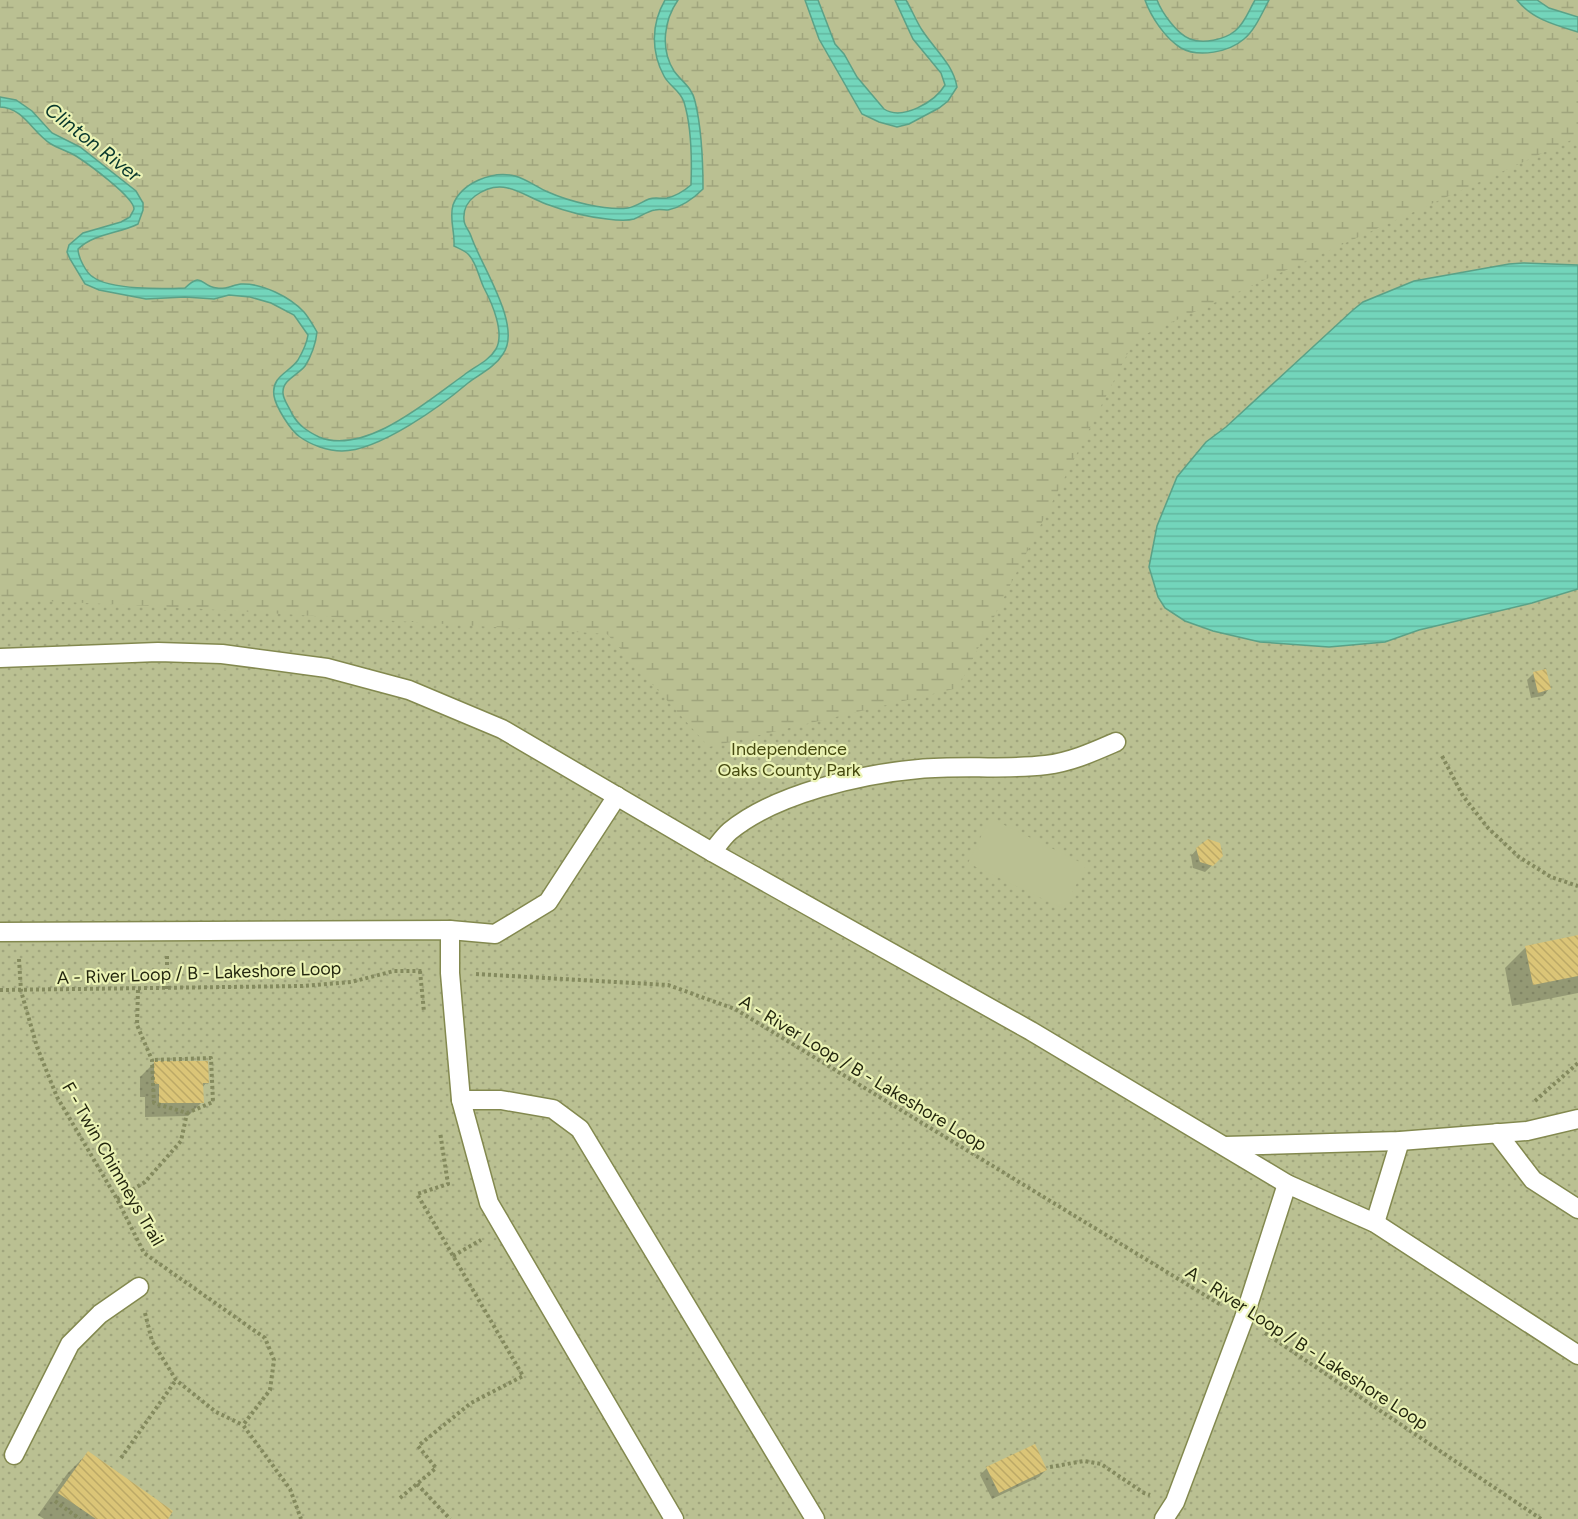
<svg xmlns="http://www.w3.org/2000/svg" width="1578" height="1519" viewBox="0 0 1578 1519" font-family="Figtree,sans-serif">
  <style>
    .grass { fill: url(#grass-dots) }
    .wetland { fill: url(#wetland-marsh) }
    .pitch { fill: #bac092 }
    .water { fill: url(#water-rules); stroke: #5ba187; stroke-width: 1.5 }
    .shadow { fill: #0003 }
    .building { fill: url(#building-back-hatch) }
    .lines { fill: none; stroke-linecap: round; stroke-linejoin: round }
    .lane-casing { stroke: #83894f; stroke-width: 21 }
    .path { stroke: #848a5e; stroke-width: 4; stroke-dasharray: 3 3; stroke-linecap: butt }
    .lane { stroke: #fff; stroke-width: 18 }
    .labels { text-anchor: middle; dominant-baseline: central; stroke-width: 4.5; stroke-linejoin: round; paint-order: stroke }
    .park-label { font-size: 18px; fill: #474b11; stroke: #ebf3b5 }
    .street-label { font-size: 18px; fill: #24270f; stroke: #ebf3b5 }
    .water-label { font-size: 20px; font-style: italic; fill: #09382d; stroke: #ebf3b5 }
  </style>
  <defs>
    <pattern id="grass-dots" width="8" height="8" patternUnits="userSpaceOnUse" patternTransform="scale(1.5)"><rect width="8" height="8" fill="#bac092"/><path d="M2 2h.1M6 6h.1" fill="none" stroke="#a0a57d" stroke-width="1.8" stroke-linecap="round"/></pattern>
    <pattern id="wetland-marsh" width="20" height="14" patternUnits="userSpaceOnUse" patternTransform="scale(1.5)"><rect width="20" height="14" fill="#bac092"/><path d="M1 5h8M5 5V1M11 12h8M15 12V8" fill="none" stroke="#a0a57d"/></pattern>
    <pattern id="water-rules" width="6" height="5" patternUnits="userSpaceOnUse" patternTransform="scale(1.5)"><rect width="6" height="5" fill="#73d5bb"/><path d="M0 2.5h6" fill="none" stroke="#63b7a0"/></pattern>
    <pattern id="building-back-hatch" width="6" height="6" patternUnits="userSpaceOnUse" patternTransform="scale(1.5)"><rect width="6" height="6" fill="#dbc577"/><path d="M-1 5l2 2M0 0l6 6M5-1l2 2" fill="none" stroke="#bca966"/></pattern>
  </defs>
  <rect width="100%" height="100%" fill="#dee6a8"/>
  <rect class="grass" x="0" y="0" width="1578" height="1519"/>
  <path class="wetland" d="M0,0H1578V137L1135,339L958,688L709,747L607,634L171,607L0,599Z"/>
  <path class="pitch" d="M990,818L1086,865L1064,909L968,863Z"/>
  <g class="water">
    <path d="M665,0H678C664,20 660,49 674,71C681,81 692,87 695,101C702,130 703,159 703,189C693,199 682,207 668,210C664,210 659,209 655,210C648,211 641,216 634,219C627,221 615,220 607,219C586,217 565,211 546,204C520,194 502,176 475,196C467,202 463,210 464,220C464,226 469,230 471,236C480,264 523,326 503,354C495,367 480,374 468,383C441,406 379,451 342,451C328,451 311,445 300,437C290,430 276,407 274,396C271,376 289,373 298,360C302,353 307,343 308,335L294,315L271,303L250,297L229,295L214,299L185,297L146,299L99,290L85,284L70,259L67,252L69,245L83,233L121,222L130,217C131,214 133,212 134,209C134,197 87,163 76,156C68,151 59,149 51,144C32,132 24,108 0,107V97L16,100L32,111L52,133L80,147L136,191L143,203V210L138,224C118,234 95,233 78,249C78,257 86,273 93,277C110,290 163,289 185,288C203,271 200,286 217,288C224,290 233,285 241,284C262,283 290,297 304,312C309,318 313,325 317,332C316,343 311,357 305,366C298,375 282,380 283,393C283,400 290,408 292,414C299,426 307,431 319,437C365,456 429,400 464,375C474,367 489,361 496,349C505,333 492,303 484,288C479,278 477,264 469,255C466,251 458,248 454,246C455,232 449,218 453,205C461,183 493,170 515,176C526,179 537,187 548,192C568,201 606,211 628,208C635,207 642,202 649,199C655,197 661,199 667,198C676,196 684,191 691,185C692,158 692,128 684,102C680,90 669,86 664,76C651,52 651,24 665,0Z"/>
    <path d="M805,0H818L835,44L844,54L857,77L884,109C902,121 935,102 945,85L941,73L913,39L895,0H906C912,10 916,21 922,30C935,50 953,64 957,87L948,101L939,108L909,124L897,127L879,122L862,114L819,39Z"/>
    <path d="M1145,0H1157C1162,13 1177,34 1190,39C1203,44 1224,40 1235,31C1245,23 1249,10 1255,0H1269C1262,13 1255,30 1244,39C1229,52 1199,58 1181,48C1165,38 1151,17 1145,0Z"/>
    <path d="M1517,0H1537L1549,8L1578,17V32C1555,25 1532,19 1517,0Z"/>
    <path d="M1523,263L1578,265V589L1532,603L1419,630L1385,642L1329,647L1260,642L1213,631L1185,621L1165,608L1158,597L1149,567L1157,526L1177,477L1206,442L1226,427L1353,310L1363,302L1414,281L1509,264Z"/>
  </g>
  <g class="shadow">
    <path d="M1534,673L1549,689L1543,696L1531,698L1527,680Z"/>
    <path d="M1197,849L1222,856L1205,872L1193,868L1191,856Z"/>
    <path d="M1578,937V993L1512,1006L1505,968L1526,947Z"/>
    <path d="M154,1063L207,1082L202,1088V1102L188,1116L145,1117V1097H140V1077Z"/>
    <path d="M1034,1446L1046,1470L1039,1477L992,1499L980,1475L987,1468Z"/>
    <path d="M88,1453L166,1519H44L38,1515L67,1474Z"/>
  </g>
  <g class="building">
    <path d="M1546,669L1551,689L1538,693L1533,672Z"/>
    <path d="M1208,839L1220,843L1223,856L1213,866L1200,862L1196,848Z"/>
    <path d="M1578,935V976L1533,985L1525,946Z"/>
    <path d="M154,1061H208L209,1083H203L204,1103H159V1084H154Z"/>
    <path d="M1035,1444L1047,1470L999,1493L986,1467Z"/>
    <path d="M88,1451L173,1511L168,1519H96L58,1493Z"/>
  </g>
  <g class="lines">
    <g class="lane-casing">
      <g id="lane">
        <path d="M0,658L158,652L222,654L327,668L409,690L502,729L712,852L1031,1031L1287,1184L1375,1223L1578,1355"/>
        <path d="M712,852C718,845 723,837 730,831C775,794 861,774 919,769C961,765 1004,770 1046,765C1071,762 1093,752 1116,742"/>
        <path d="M450,930V973L461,1100"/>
        <path d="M0,932L450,930L495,934L548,902L617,796"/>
        <path d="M1497,1133L1533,1180L1578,1209"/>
        <path d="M1225,1146L1400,1141L1527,1131L1578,1119"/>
        <path d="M1375,1223L1400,1141"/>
        <path d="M14,1455L70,1344L100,1314L139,1287"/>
        <path d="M674,1519L489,1203L461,1100H501L553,1109L580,1129L815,1519"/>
        <path d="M1164,1519L1175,1502L1244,1318L1287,1184"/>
      </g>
    </g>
    <g class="path">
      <path d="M1442,756L1463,796L1488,828L1519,857L1551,877L1578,886"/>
      <path d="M167,956V989"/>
      <path d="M19,959L21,991L37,1047L57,1097L117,1199L144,1253L265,1338L274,1360L270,1390L243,1425L290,1489L301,1519"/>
      <path d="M420,971L424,1012"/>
      <path d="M476,974L668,985L735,1009L1221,1305"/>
      <path d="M0,990L303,986L351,982L394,971H424"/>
      <path d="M138,990L137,1025L152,1060L154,1103L187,1113L213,1102L211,1058L152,1060"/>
      <path d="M1535,1101L1578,1063"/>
      <path d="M117,1199L145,1182L181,1141L187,1113"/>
      <path d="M453,1256L481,1240"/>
      <path d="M145,1313L152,1341L176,1380L216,1412L243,1425"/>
      <path d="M1265,1333L1541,1519"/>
      <path d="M121,1458L176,1380"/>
      <path d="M1050,1467L1084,1461L1101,1464L1144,1493L1150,1495"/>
      <path d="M417,1484L450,1519"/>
      <path d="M400,1498L436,1468L418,1446L471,1403L523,1376L417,1194L448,1184L440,1132"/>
      <path d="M55,1501L80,1519"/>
    </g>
    <use href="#lane" class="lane"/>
  </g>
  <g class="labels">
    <g class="park-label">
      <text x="789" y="749">Independence<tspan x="789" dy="21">Oaks County Park</tspan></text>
    </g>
    <g class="street-label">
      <text transform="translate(199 973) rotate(-2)">A - River Loop / B - Lakeshore Loop</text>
      <text transform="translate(863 1073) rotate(31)">A - River Loop / B - Lakeshore Loop</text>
      <text transform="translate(113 1164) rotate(60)">F - Twin Chimneys Trail</text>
      <text transform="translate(1307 1348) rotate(33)">A - River Loop / B - Lakeshore Loop</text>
    </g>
    <g class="water-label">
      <text transform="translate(93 142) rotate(38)">Clinton River</text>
    </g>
  </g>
</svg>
